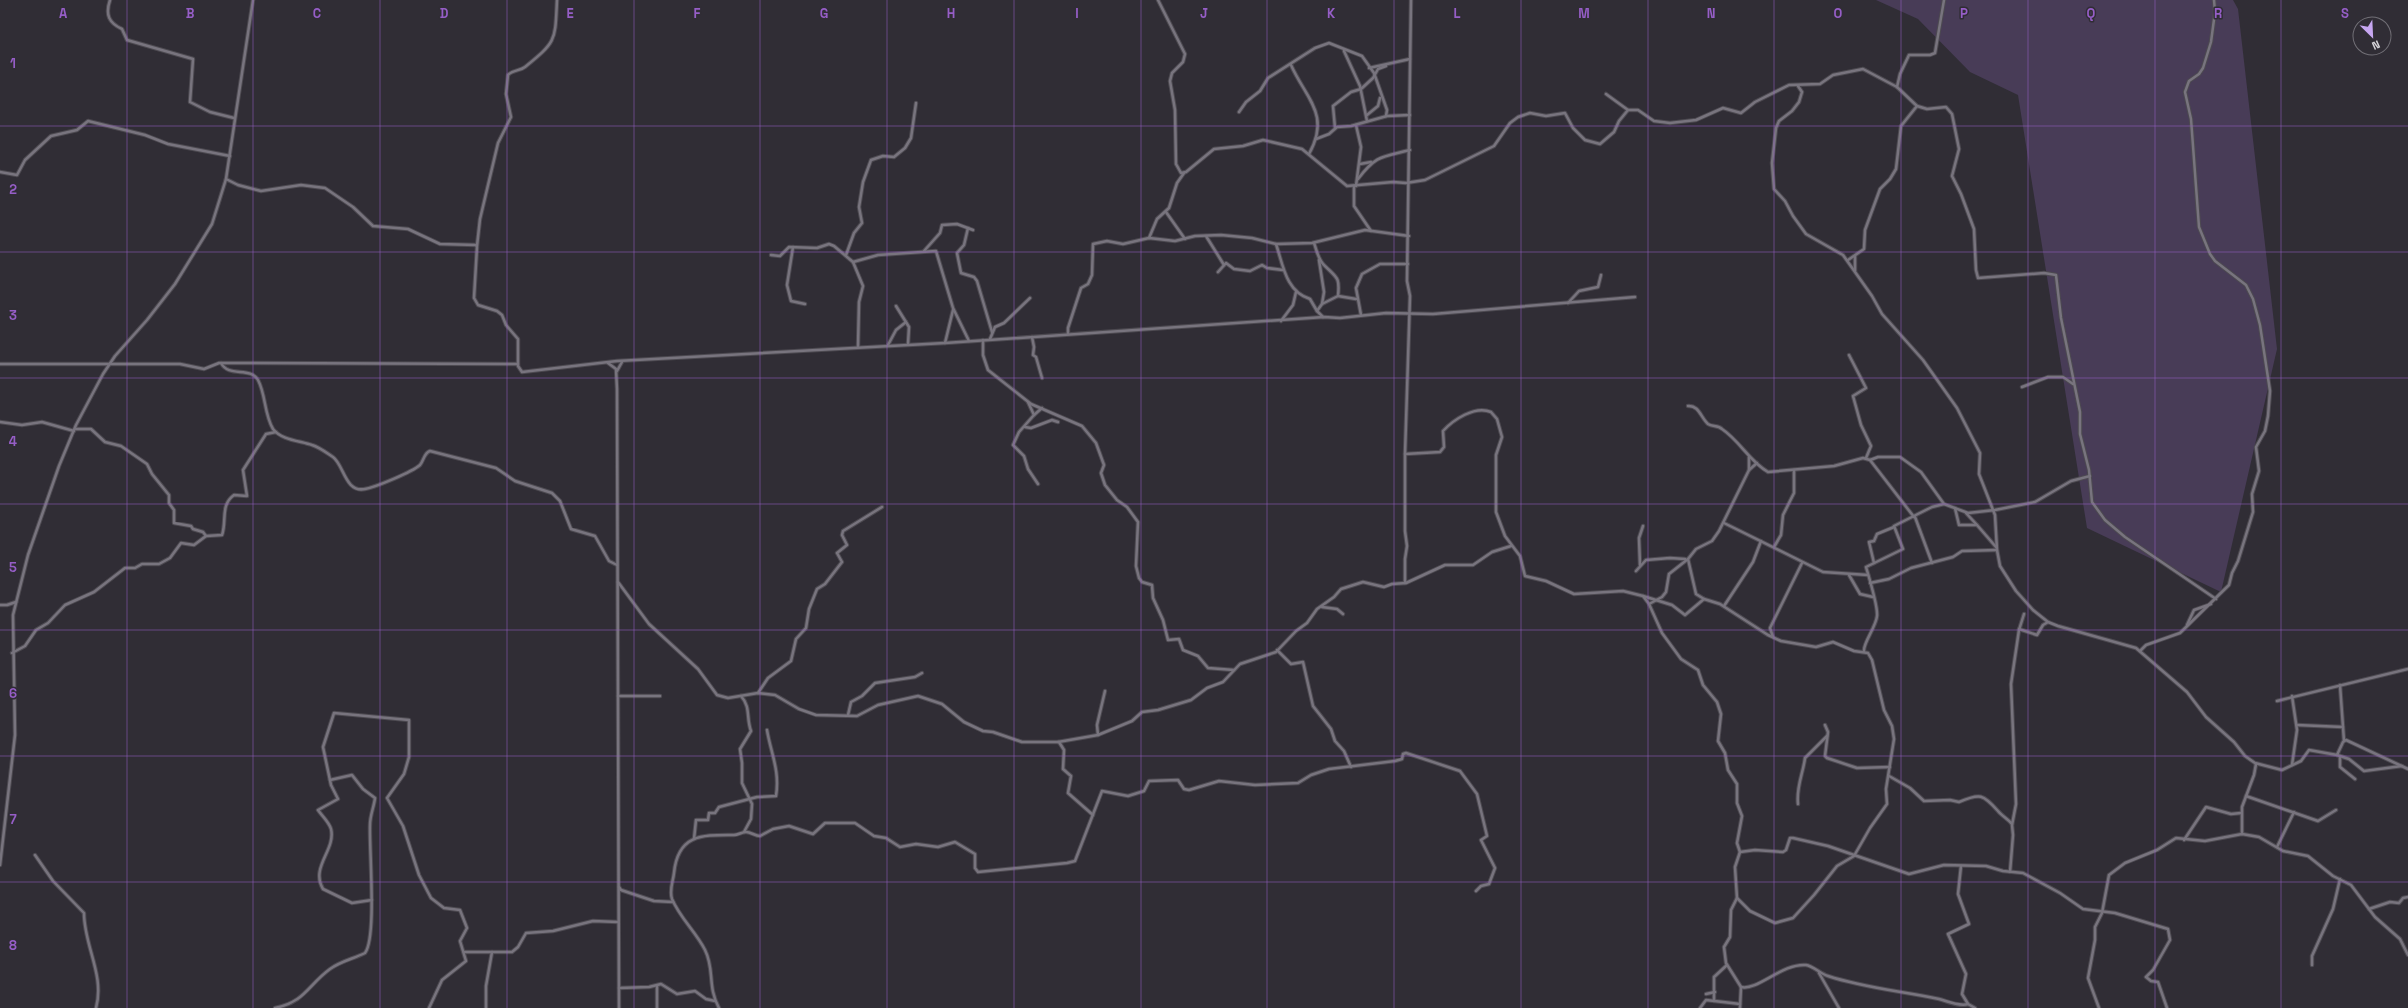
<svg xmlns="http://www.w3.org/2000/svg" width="2408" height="1008" viewBox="0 0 2408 1008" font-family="'Space Grotesk',sans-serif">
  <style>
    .green { fill: #483c57 }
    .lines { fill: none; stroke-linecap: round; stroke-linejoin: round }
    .minor-casing { stroke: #4d4a51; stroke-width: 4.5 }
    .minor { stroke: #78747e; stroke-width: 2.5 }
    .grid { fill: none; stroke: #965ec7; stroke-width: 1; stroke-opacity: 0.55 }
    .grid-label { font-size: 13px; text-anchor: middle; font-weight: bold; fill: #965ec7; stroke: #302d35; stroke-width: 3; stroke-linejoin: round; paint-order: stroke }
  </style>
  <rect width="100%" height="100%" fill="#302d35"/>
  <path class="green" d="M1876,0H2233L2238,9L2277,349L2221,592L2087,528L2018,95L1970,72L1918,19Z"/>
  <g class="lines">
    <g class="minor-casing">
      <g id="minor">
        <path d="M110,0C105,15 109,23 122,29L127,40L193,59L190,102L210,112L234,118"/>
        <path d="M1158,0L1185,54L1183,62L1172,73L1170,81L1175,110L1176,164L1181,173L1186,172L1214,149L1243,146L1263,140L1302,149L1347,186L1393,182L1406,183L1425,180L1494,146L1510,123L1518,117L1530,113L1546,116L1565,113L1573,128L1585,140L1600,144L1614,132L1619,121L1628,110H1638L1654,121L1670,123L1696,120L1723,108L1741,113L1755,102L1789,85L1820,84L1833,75L1863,69L1897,87L1917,106L1927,109L1946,107L1952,114L1959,149L1952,176L1961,194L1974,229L1976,270L1978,278L2044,273L2056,275L2061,318L2080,412V434L2089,470L2092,502L2105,520L2125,537L2216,599"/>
        <path d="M1344,51L1360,86L1367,121"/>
        <path d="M1291,65C1306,99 1331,114 1309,154"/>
        <path d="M1369,68L1410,59"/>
        <path d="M1798,86L1802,92L1799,102L1792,111L1779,121L1776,128L1772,163L1774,189L1785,201L1793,216L1806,234L1843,255L1872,296L1882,314L1923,360L1957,408L1980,453L1979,474L1995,515L1997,550L2000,566L2016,591L2033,610L2048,622L2058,626L2136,648L2187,692L2206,717L2234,742L2245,756L2255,763L2282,770L2301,761L2309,750L2337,755L2343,742L2346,740L2408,769"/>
        <path d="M1897,87L1900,74L1909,55H1930L1935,53L1944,0"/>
        <path d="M1606,94L1628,110"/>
        <path d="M1239,112L1246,102L1260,91L1268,78L1315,48L1329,43L1362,56L1374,73L1387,110L1386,116"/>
        <path d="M1367,115L1378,106L1380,98"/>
        <path d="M1356,125L1361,147L1356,186"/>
        <path d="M1335,128L1333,106L1351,92L1361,89L1373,78L1378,69L1386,66"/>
        <path d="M1316,139L1329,134L1337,127L1351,126L1387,116L1410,115"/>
        <path d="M1360,164L1371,162"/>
        <path d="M0,172L17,175L25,160L51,136L77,130L88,121L145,135L168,144L230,156"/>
        <path d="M226,179L238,185L261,191L301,185L325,188L353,207L373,226L408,229L440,244L476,245L477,247L474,298L478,305L497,311L502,315L506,325L518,339V366L522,372L617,361L945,343L1324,317L1340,318L1386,313L1433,314L1635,297"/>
        <path d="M1358,179C1377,154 1383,157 1410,150"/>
        <path d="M1354,186V206L1371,231"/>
        <path d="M1166,212L1185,239"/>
        <path d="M968,228L964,245L957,253L961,273L974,277L977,281L992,332"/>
        <path d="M1206,236L1224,265"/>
        <path d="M1149,238L1157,219L1169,208L1177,183L1184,173"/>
        <path d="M1314,243C1317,251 1318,260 1325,266C1337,278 1340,277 1338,296L1356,299"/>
        <path d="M1276,244C1283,265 1286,292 1310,299L1317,311L1323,317"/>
        <path d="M477,246L480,219L498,143L511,117L506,94L508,75C512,70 520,71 525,67C557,41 555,41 557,0"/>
        <path d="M793,247L787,285L791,301L805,304"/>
        <path d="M924,251L940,233L942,225L957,224L973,230"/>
        <path d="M771,255L780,256L789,247L817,248L829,244L834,246L853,262L863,286L859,302L858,347"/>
        <path d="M846,255L854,233L862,223L859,207L863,182L871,160L883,156L894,157L905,148L911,138L916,103"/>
        <path d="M1319,260L1324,292L1322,304"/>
        <path d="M1848,260L1864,249L1865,230L1880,189L1890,179L1896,169L1901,126L1917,106"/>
        <path d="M853,262L878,255L936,251L953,308L969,341"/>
        <path d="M1855,271V256"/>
        <path d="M1218,272L1226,263L1234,269L1250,271L1262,265L1267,268L1283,270"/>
        <path d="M1568,303L1579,291L1598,287L1601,275"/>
        <path d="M896,306L909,327L908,344"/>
        <path d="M1317,311L1322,304L1338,296"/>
        <path d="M1361,315L1356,288L1362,274L1380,264H1408"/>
        <path d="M1281,321L1293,305L1296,292"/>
        <path d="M1068,334V328L1081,288L1088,284L1092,275L1093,244L1107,241L1123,244L1149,238L1175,241L1195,236L1221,235L1252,238L1276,244L1312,243L1365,230L1409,236"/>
        <path d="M1032,337L1034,347L1033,355L1036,357L1042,378"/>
        <path d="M990,339L995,327L1004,323L1030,298"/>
        <path d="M983,340V355L988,370L1031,404L1082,426L1096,443L1104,465L1101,473L1105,485L1117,500L1127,507L1138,522L1136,566L1139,578L1142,582L1152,585L1153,598L1163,620L1168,640L1179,639L1183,650L1198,656L1208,668L1234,670"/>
        <path d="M945,343L953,310"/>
        <path d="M888,345L896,330L906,322"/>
        <path d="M1849,355L1866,388L1853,396L1861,425L1871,446L1866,458"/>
        <path d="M221,363C229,378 250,366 258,380C266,395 264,414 273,429C281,440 301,441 312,445C319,447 327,453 333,457C344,465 345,493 365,489C376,487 412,472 420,465C424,460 424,453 430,451L496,468L515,481L552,493L560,501L571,529L595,536L609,561L617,565"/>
        <path d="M608,363L616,369L617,389L619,1008"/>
        <path d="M0,364H180L204,369L219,363L518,364"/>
        <path d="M617,371L622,362"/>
        <path d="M2022,387L2048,377H2063L2073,384"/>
        <path d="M1028,402L1034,415L1019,432L1013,445L1024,456L1028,469L1038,484"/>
        <path d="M1688,406C1699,405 1701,418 1708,424C1712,427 1718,425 1722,429C1740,441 1749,461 1768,472L1834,466L1863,458L1870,460L1878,457H1900L1921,472L1944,504L1968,513L1995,510L2035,502L2071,481L2090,476"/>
        <path d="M1034,415L1042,408"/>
        <path d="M0,422L22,425L42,422L74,431"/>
        <path d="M1025,427L1031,428L1052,420L1058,422"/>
        <path d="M75,429H91L105,442L121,446L147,464L152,474L169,495V503L174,510V523L191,526L193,529L203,532L206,536"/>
        <path d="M1405,454L1440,452L1444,447L1443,431C1453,420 1475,405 1491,412L1497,419L1502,437L1496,455V512L1505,536L1520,556L1525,576L1546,581L1574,594L1623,591L1643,596L1649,604L1662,633L1681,659L1698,670L1703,685L1717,702L1721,714L1718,741L1725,753L1728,770L1737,784V803L1742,816L1737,843L1740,852L1735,867L1737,898L1731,910L1730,937L1724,947L1726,963L1741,987L1740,1008"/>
        <path d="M1870,460L1914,517"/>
        <path d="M1749,470L1757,463"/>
        <path d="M1955,508L1959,525H1977L1996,547"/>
        <path d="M1966,513L1977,525"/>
        <path d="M1915,517L1932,563"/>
        <path d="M1724,523L1823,572L1868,575"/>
        <path d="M1774,547L1781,535L1783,515L1794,493V470"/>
        <path d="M1874,563L1869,542L1874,541L1877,534L1894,527"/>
        <path d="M1640,565L1639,538L1643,526"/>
        <path d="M1636,571L1646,560L1670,558L1685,559"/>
        <path d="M1849,575L1860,594L1873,597"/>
        <path d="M618,582L649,624L698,669L717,695L728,698L758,693L775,695L799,709L816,715L857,716L878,705L918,696L942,704L964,722L983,731L993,732L1022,742H1059L1064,750L1063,769L1071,776L1068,793L1093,815"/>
        <path d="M1405,583V559L1407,546L1405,531V454L1410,296L1407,281L1411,0"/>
        <path d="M1870,583L1889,579L1911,568L1953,557L1962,551L1997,550"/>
        <path d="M1643,596L1672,605L1685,615L1704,599"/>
        <path d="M1649,604L1662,597L1666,592L1669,574L1688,559"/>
        <path d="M0,605H7L16,602"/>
        <path d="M1724,606L1753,562L1761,541"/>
        <path d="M1322,607L1337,609L1343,614"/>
        <path d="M2187,625L2194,610L2211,604"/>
        <path d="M2019,629L2037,635L2043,625L2048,622"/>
        <path d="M1773,637L1770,628L1802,563"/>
        <path d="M1277,650L1291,664L1303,662L1313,706L1331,729L1335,741L1344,751L1351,767"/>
        <path d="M1864,651C1863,643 1876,627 1877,616C1878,608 1869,577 1866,567L1903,549L1894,526L1932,507L1944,504"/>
        <path d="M2140,651L2146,645L2180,633L2229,585L2232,573L2238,561L2253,512L2252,494L2259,471L2256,447L2265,431L2268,416L2270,391L2260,325L2253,299L2246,285L2215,261L2210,254L2199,227L2191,119L2185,92L2189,81L2199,74L2203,68L2211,42L2215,12L2214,0"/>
        <path d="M12,653L25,646L36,630L48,623L65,605L94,592L125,568H135L142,564H159L170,558L181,543L194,545L206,536L222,535C227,521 220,505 234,495L247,496L243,470L266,434L276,432"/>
        <path d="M2340,685L2344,741"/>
        <path d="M758,693L768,678L791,661L796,639L806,628L809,609L817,589L825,584L842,562L837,553L847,545L842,535L843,531L882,507"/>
        <path d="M618,696H660"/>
        <path d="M741,696C751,707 746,718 751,731L740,749L742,763V783L752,804L751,819L744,832"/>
        <path d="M2277,701L2408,669"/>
        <path d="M848,715L851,702L862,696L875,683L915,677L922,673"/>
        <path d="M1825,725L1828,732L1825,756L1827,758L1857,768L1890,767"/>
        <path d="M2297,725L2343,727"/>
        <path d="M1098,735L1097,725L1105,691"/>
        <path d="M1058,742L1098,735L1132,721L1142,712L1158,710L1191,700L1207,688L1223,682L1240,664L1276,652L1296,631L1307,623L1317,609L1334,597L1341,589L1363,582L1384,587L1392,584L1406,583L1445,565H1473L1492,552L1511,546"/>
        <path d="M2337,755L2349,759L2364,771L2402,766"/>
        <path d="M2340,756V767L2355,779"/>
        <path d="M2292,765L2297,730L2292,696"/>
        <path d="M1889,776L1910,788L1924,801L1950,800L1959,802C1980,793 1983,794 1998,811C2002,816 2008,819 2012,824"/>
        <path d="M2246,796L2318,821L2336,810"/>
        <path d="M1798,804C1796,787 1803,774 1805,758L1827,736"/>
        <path d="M2242,834V807L2254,775L2256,764"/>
        <path d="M694,839L696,820H708L709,813H715L719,807L757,797L776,796C780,770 771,754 767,730"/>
        <path d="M2184,840L2206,807L2231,814L2241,813"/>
        <path d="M2277,847L2294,812"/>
        <path d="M1740,852L1755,850L1783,852L1786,850L1790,838H1793L1828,846L1909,874L1944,865L1986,866L2003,871L2023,873L2060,893L2083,909L2115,913L2168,929L2170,940L2153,970L2146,977L2151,981L2158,982L2167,1008"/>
        <path d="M35,855L53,881L84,913C84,946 105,975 96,1008"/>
        <path d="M0,865L15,735L13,615L28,555L59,466L76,425L103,374L115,356L147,320L175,284L212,224L226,179L253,0"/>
        <path d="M1961,866L1958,894L1969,924L1948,934L1966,974L1962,994L1968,1004L1975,1008"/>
        <path d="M2010,872L2013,835L2012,825L2016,804L2011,684L2019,630L2024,614"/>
        <path d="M619,887L621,890L654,901L673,902"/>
        <path d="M1737,898L1750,911L1775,923L1793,918L1814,895L1837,866L1854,856L1870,828L1887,804L1886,789L1894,739L1892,726L1884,710L1872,660L1868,653L1854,651L1833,642L1816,647L1781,641L1768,635L1720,604L1704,599L1696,594L1688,559L1696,549L1712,541L1719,531L1749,470V457"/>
        <path d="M372,900L352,903L323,889C310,867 336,850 331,829C329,822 322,816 318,810L338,799L331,785L323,747L334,713L409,720V757L404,774L387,798L403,826L419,875L431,898L444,908L460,910L467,928L460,941L466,961L442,980L429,1008"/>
        <path d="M2369,909L2390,902L2399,903L2403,898L2408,897"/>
        <path d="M464,952H512L518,947L526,933L553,931L593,921L618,922"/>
        <path d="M2312,965V956L2333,909L2340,879"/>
        <path d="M1819,973L1839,1008"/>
        <path d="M657,986V1008"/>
        <path d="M1741,987C1758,991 1782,963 1806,965C1813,966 1821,974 1828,976C1864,988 1902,991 1939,999C1947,1001 1959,1007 1968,1004"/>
        <path d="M619,988L649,987L661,984L677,994L695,991L706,999L715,1001"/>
        <path d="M1706,994L1715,992"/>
        <path d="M1714,1001V977L1727,965"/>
        <path d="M275,1008C305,1002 308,985 330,969C341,961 353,959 365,953C377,937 369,849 370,825C370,815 374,807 375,798L363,789L352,775L330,780"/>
        <path d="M486,1008V986L492,952"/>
        <path d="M719,1008C707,986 715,970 705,950C696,932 680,918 672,899C669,890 673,882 674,873C678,833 704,835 734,835C738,835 742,832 746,832C751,832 755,836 760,836L773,829L789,826L813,834L825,823H855L874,836L886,838L900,847L916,844L938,847L955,842L975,854V868L978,872L1067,863L1075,861L1102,791L1128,796L1144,791L1149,781L1178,780L1184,789L1189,790L1219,781L1255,785L1298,783L1311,775L1329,769L1395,761L1402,759L1403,754L1406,753L1460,771L1477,794L1487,836L1481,840L1495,868L1489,884L1481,886L1476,891"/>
        <path d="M1700,1008L1706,1000L1740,1004"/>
        <path d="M2099,1008L2088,978L2095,940V927L2102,913L2109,875L2125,863L2157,850L2176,838L2205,841L2242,834L2259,837L2283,851L2308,856L2333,876L2351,885L2375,917L2400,939L2408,955"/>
      </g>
    </g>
    <use href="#minor" class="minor"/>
  </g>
  <path class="grid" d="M127,0V1008M253,0V1008M380,0V1008M507,0V1008M634,0V1008M760,0V1008M887,0V1008M1014,0V1008M1141,0V1008M1267,0V1008M1394,0V1008M1521,0V1008M1648,0V1008M1774,0V1008M1901,0V1008M2028,0V1008M2155,0V1008M2281,0V1008M0,126H2408M0,252H2408M0,378H2408M0,504H2408M0,630H2408M0,756H2408M0,882H2408"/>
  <g class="grid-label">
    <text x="63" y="18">A</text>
    <text x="190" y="18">B</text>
    <text x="317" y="18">C</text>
    <text x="444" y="18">D</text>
    <text x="570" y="18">E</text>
    <text x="697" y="18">F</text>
    <text x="824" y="18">G</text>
    <text x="951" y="18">H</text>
    <text x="1077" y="18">I</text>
    <text x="1204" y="18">J</text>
    <text x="1331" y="18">K</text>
    <text x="1457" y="18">L</text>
    <text x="1584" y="18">M</text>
    <text x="1711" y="18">N</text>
    <text x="1838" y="18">O</text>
    <text x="1964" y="18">P</text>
    <text x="2091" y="18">Q</text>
    <text x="2218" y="18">R</text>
    <text x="2345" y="18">S</text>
    <text x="13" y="68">1</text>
    <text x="13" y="194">2</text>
    <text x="13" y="320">3</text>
    <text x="13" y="446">4</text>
    <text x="13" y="572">5</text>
    <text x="13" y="698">6</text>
    <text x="13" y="824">7</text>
    <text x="13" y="950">8</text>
  </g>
  <g transform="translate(2372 36) rotate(156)"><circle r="19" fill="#302d35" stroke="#727077"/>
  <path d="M0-3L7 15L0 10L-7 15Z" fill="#c6a6f0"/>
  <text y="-6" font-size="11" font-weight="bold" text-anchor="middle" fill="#d6d4d9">N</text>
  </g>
</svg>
